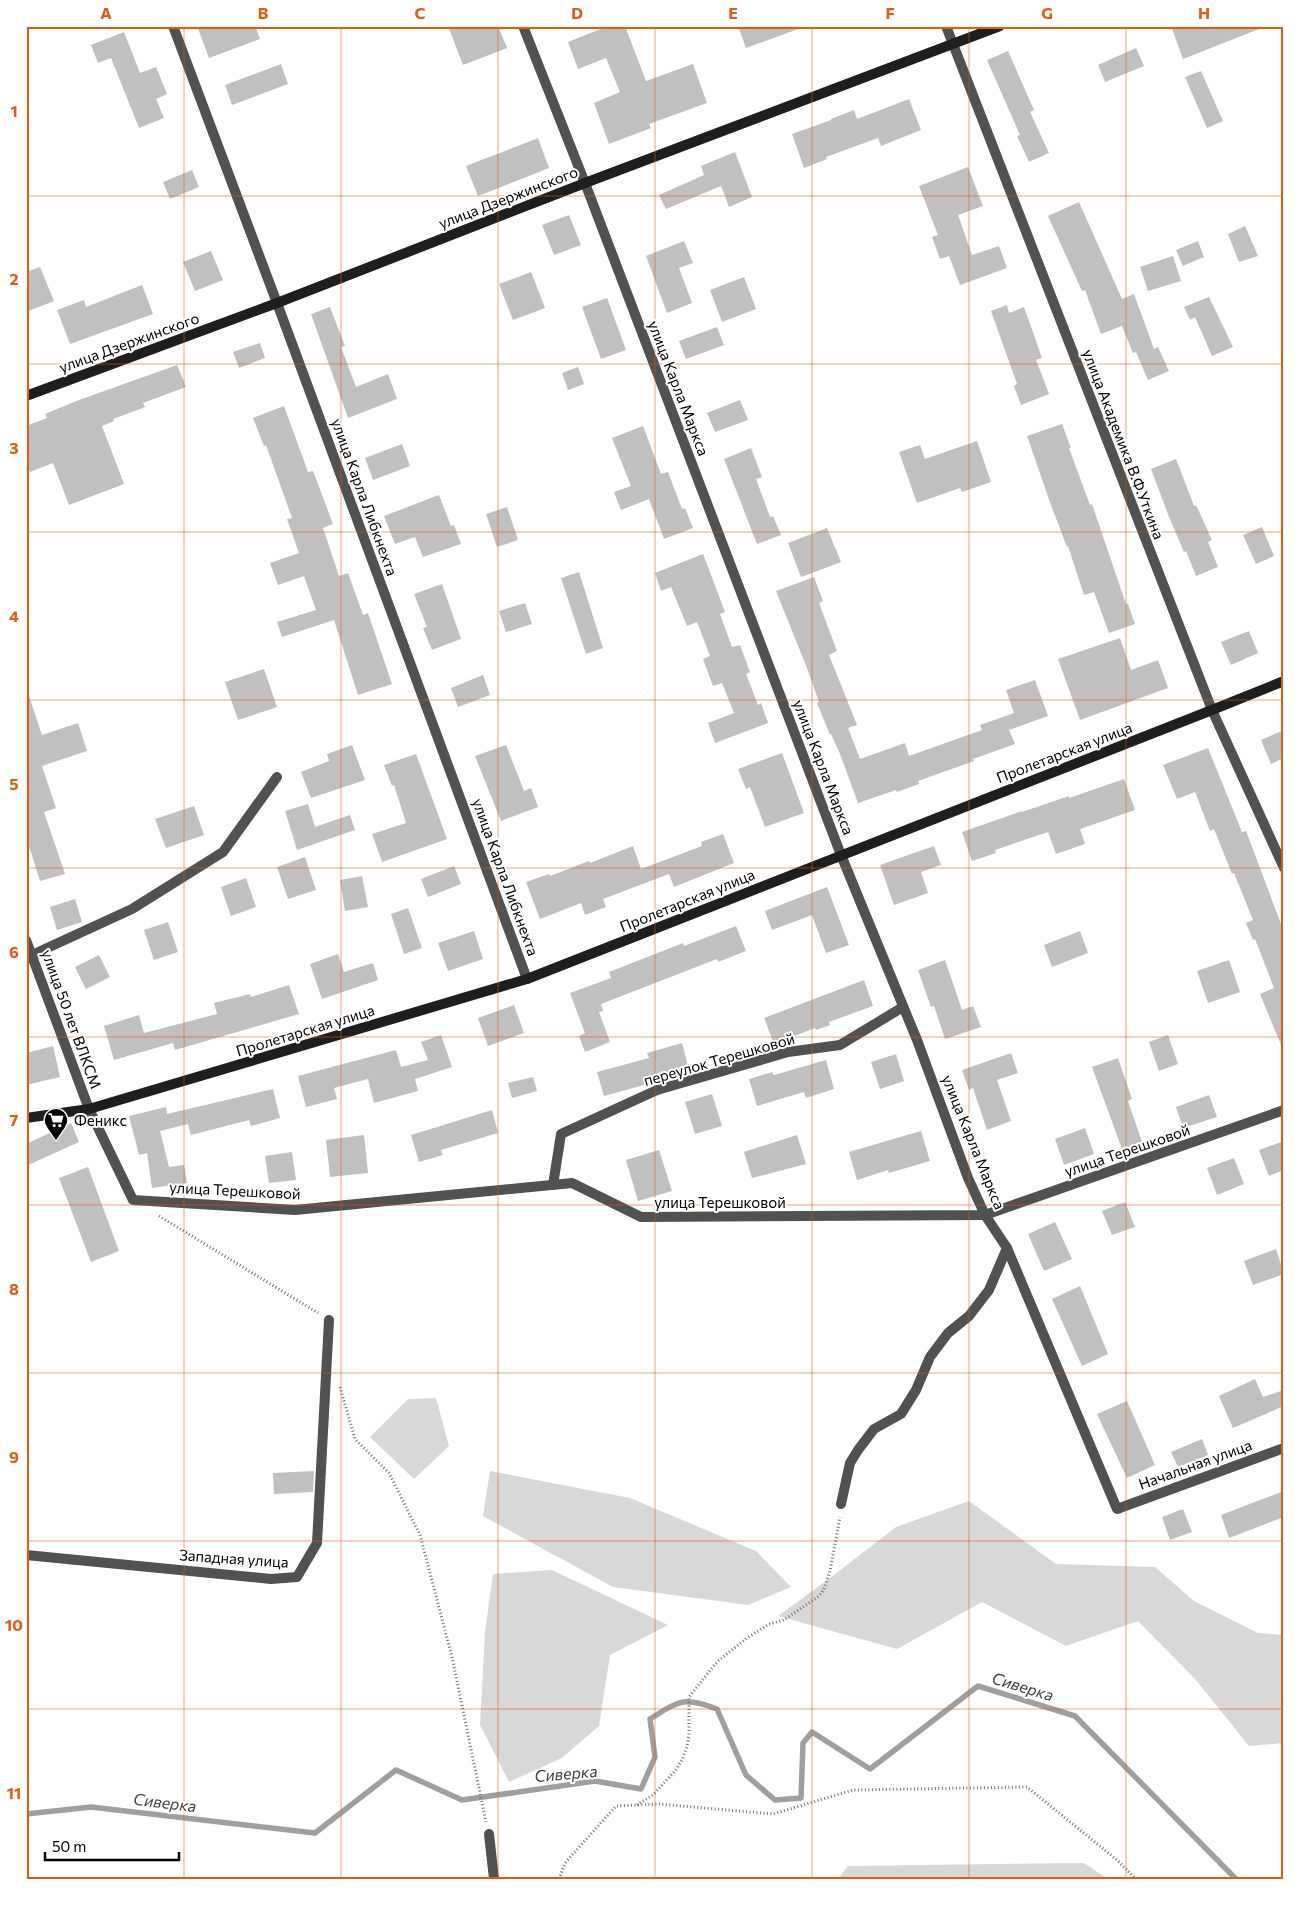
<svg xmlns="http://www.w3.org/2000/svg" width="1310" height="1905" viewBox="0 0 1310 1905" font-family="Commissioner,sans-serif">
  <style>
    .green { fill: #d8d8d8 }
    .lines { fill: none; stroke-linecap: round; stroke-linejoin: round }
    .stream { stroke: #9f9f9f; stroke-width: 5.5 }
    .building { fill: #c0c0c0 }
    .path { stroke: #737373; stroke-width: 3; stroke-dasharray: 1 2.5; stroke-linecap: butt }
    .service { stroke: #515151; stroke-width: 10 }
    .minor { stroke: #515151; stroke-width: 10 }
    .secondary { stroke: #1e1e1e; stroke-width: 10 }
    .grid { fill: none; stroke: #e8590c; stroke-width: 1; stroke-opacity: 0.55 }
    .labels { text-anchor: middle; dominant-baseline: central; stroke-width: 4; stroke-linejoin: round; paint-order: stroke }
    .street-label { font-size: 15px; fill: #000; stroke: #fff }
    .poi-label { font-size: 15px; fill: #000; stroke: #fff; text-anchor: start }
    .water-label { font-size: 16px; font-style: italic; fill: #404040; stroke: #fff }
    .neatline { fill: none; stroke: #e8590c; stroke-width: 2 }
    .grid-label { font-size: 16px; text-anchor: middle; font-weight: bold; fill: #e8590c }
  </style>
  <rect width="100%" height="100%" fill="#fff"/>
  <g class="green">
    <path d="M436,1398L449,1446L414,1479L370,1437L408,1399Z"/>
    <path d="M490,1471L630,1498L756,1551L791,1587L748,1605L613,1587L483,1516Z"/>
    <path d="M969,1501L1056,1564L1155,1567L1194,1601L1258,1633L1284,1635V1743L1249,1746L1195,1679L1138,1621L1066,1646L982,1602L897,1649L778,1616L830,1578L896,1527Z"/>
    <path d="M552,1570L668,1625L610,1655L599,1726L562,1758L509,1782L480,1725L485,1632L493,1574Z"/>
    <path d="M1084,1863L1108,1879H838L848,1866Z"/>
  </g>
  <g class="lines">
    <path class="stream" d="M26,1814L91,1807L315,1833L396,1770L462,1800L595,1781L641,1789L655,1757L650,1719C679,1701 683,1696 717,1709L746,1775L775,1800L801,1798L803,1743L812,1732L870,1769L978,1686L1075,1716L1236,1879"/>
  </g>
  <g class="building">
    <path d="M197,26H255L260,39L209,58Z"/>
    <path d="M448,26H498L507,48L463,65Z"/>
    <path d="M608,26H625L646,81L693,64L707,103L649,124L651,128L609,144L594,103L620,92L606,58L578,69L568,42Z"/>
    <path d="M738,26H800L801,28L746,48Z"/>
    <path d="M1171,26H1264V27L1183,59Z"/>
    <path d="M124,32L140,73L156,67L167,94L156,99L164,118L139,128L111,58L98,63L91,45Z"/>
    <path d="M1136,48L1144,66L1105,82L1098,65Z"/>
    <path d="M1008,51L1034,110L1030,112L1049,153L1029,162L1017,136L1020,135L987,60Z"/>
    <path d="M281,64L288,84L232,105L225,85Z"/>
    <path d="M1201,71L1223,121L1207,128L1185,77Z"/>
    <path d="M909,99L921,130L881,146L878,138L826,157L827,159L804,168L792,134L831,120V119L854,110L857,119Z"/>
    <path d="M538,138L549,168L478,196L466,166Z"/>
    <path d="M735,152L752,197L729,207L721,186L666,209L659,195L704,175L701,166Z"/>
    <path d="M968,167L983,206L958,215L972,255L999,246L1007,268L960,285L949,256L940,259L932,237L938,235L919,186Z"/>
    <path d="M192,170L199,187L170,199L163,182Z"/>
    <path d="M1079,202L1122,299L1134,294L1154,349L1158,347L1169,371L1148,380L1136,352L1133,353L1122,326L1101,334L1085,290L1082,291L1048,216Z"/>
    <path d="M569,215L581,245L554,255L542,225Z"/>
    <path d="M1245,226L1258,256L1239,262L1228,234Z"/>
    <path d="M684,241L693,263L679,268L692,303L667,313L646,256Z"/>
    <path d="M1198,241L1204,257L1183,266L1176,250Z"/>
    <path d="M211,251L223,280L195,291L183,262Z"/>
    <path d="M1173,256L1181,281L1148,291L1140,267Z"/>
    <path d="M40,267L54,301L26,312V272Z"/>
    <path d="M531,272L545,308L513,320L499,284Z"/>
    <path d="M744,277L756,309L722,322L710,290Z"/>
    <path d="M142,285L153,314L70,344L57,310L84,300L86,307Z"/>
    <path d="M1209,297L1233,347L1212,356L1195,317L1190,320L1184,307Z"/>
    <path d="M607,298L626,350L601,359L582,307Z"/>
    <path d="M1007,305L1009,313L1024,307L1042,358L1036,360L1049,394L1021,405L1014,386L1017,384L991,311Z"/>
    <path d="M330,307L345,346L341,347L356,387L388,374L397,399L348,418L311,314Z"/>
    <path d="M717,327L724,345L686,359L679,341Z"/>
    <path d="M260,343L265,358L239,368L233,352Z"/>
    <path d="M177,365L186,387L143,403L145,407L113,419L114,421L102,426L124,484L69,505L53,463L30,472L26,462V426L47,418L45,414L79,400Z"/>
    <path d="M578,367L584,384L568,390L562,373Z"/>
    <path d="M740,400L748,420L715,432L707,413Z"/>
    <path d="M284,406L308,472L313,471L333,524L323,528L339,576L348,573L363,615L368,613L392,684L358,695L334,620L282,637L277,622L316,610L304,576L278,585L270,563L299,553L287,519L292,518L266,445L264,446L253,418Z"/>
    <path d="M1062,424L1071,448H1069L1090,505L1092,504L1126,604H1128L1135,624L1109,633L1094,592L1084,595L1068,546L1067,547L1051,505L1027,436Z"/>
    <path d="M643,426L661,474L668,472L682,509L685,508L693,528L664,539L649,499L621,510L614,492L631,486L612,438Z"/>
    <path d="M977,441L991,482L962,492L960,488L917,503L899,452L920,445L925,459Z"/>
    <path d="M402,444L410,466L373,480L365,458Z"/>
    <path d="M751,448L762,477L756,479L770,517L773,516L781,535L757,544L724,459Z"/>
    <path d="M1176,459L1194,506L1196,505L1212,540L1208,542L1218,567L1196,576L1186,551L1184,552L1169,517L1151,469Z"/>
    <path d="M439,495L451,526L454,525L461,544L423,557L415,537L395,544L384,516Z"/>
    <path d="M507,507L518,540L497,547L486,514Z"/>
    <path d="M1262,527L1274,556L1256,564L1243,535Z"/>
    <path d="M827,528L841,562L801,577L788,543Z"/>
    <path d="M703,554L725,612L720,614L732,647L740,645L750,672L746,674L758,705L761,703L768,723L715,743L708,723L734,713L722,683L713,686L703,659L710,656L697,622L687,626L671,587L661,591L655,573Z"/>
    <path d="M579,572L603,648L586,654L561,578Z"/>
    <path d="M814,577L823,601L819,603L837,651L829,655L857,725L848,728L860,759L905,743L909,756L982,730L980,725L1014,713L1006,690L1035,680L1048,716L1009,730L1015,744L973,759L974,761L918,781L919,784L897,792L896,790L858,803L840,754L831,734L830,735L817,703L819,702L807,668L776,591Z"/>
    <path d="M442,584L461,639L432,650L423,628L427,627L414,594Z"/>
    <path d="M525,603L532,624L506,632L499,611Z"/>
    <path d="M1249,631L1258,653L1231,665L1221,642Z"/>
    <path d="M1120,638L1131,670L1158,660L1168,688L1080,720L1058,659Z"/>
    <path d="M264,669L277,707L238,720L225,682Z"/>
    <path d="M483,675L490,695L458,707L451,688Z"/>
    <path d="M26,696H29L42,735L78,723L87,751L42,766L56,808L44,812L65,874L40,881L26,837Z"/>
    <path d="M1284,730V758L1271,764L1261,740Z"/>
    <path d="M352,745L365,780L311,798L301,772L329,761L327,754Z"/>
    <path d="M506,745L524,791L531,788L538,807L501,821L475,756Z"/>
    <path d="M1208,748L1242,832L1246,831L1284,932V1052L1260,994L1274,988L1255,939L1253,940L1246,923L1253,920L1234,873L1232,874L1214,829L1210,831L1195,792L1177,799L1163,765Z"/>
    <path d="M782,753L804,813L765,827L750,787L746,789L738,769Z"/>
    <path d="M416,754L447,839L382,862L372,834L406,823L394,785L392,786L384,765Z"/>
    <path d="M1124,779L1135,810L1080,829L1085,844L1056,854L1048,832L995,850L996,853L972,861L962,832L1022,811V812L1069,796V798Z"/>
    <path d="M308,804L315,827L350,815L355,830L297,850L285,811Z"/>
    <path d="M194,806L204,835L166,848L155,819Z"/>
    <path d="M723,834L734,863L674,887L669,874L603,899L606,907L585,915L581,903L540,919L526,882L549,874L550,876L589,861L590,863L633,846L641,869L702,846L701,842Z"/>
    <path d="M934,846L941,865L921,872L928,893L894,905L880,865Z"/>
    <path d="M305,857L316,890L288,899L277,867Z"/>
    <path d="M454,866L461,884L428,897L421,879Z"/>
    <path d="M362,876L368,907L345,911L340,880Z"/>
    <path d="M246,878L256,907L231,916L221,887Z"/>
    <path d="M827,887L849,945L826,953L812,915L772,930L765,911Z"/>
    <path d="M75,899L82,922L57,930L50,907Z"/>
    <path d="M408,908L422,948L404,954L391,914Z"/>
    <path d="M168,922L178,952L154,960L144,930Z"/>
    <path d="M736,926L746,951L718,962L717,959L601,1004L603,1011L599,1012L610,1042L585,1052L579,1036L585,1033L570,993L611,978L609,972L683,943L684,946Z"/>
    <path d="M474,931L483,959L448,971L438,943Z"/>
    <path d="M1080,931L1088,953L1052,967L1044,945Z"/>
    <path d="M338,954L344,972L373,963L378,980L322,999L310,964Z"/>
    <path d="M99,955L110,977L86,989L75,967Z"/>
    <path d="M945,960L962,1010L973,1006L981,1027L945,1039L934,1006L931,1007L918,970Z"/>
    <path d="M1229,960L1240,992L1208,1003L1197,971Z"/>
    <path d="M864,980L873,1006L829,1022L830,1025L816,1030L815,1028L774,1044L764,1018Z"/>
    <path d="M289,985L299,1014L175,1050L173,1043L114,1060L104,1026L139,1015L144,1033L217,1014L214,1003L250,994L251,997Z"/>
    <path d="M514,1005L524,1033L488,1046L478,1018Z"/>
    <path d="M441,1035L452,1067L415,1079L418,1091L374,1103L368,1079L334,1088L337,1099L306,1107L298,1076L396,1050L401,1067L428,1060L421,1042Z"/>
    <path d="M1168,1035L1178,1064L1159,1071L1149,1042Z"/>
    <path d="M682,1043L689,1070L644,1082V1085L604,1096L597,1072L649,1058L647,1053Z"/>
    <path d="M53,1046L60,1077L26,1085V1053Z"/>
    <path d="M1011,1053L1018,1073L997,1080L1011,1121L987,1130L973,1088L969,1090L962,1070Z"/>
    <path d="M896,1054L904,1081L880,1089L871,1062Z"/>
    <path d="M1118,1058L1132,1099L1128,1101L1142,1142L1122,1149L1092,1067Z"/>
    <path d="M826,1060L834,1089L806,1098L804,1092L757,1106L749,1079L772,1072L774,1075Z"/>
    <path d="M533,1077L537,1091L512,1098L508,1083Z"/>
    <path d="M273,1089L280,1118L251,1126L249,1120L191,1135L188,1124L160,1131L169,1167L184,1165L187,1183L152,1188L147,1153L139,1155L129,1116L166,1107L167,1114Z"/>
    <path d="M712,1094L722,1126L695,1134L685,1102Z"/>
    <path d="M1209,1095L1217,1117L1183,1128L1176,1107Z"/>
    <path d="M492,1110L498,1133L441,1150L443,1155L419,1162L411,1135Z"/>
    <path d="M71,1123L79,1142L26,1166V1144Z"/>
    <path d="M1085,1128L1094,1154L1064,1165L1055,1139Z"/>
    <path d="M921,1131L930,1161L889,1173L888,1170L857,1180L849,1152Z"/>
    <path d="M364,1135L368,1173L330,1177L326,1140Z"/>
    <path d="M797,1135L806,1164L752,1178L744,1152Z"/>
    <path d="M1284,1141V1170L1269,1176L1259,1150Z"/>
    <path d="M659,1150L672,1191L638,1201L626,1160Z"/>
    <path d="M292,1152L296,1180L269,1183L265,1156Z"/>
    <path d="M1234,1158L1244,1184L1217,1195L1207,1168Z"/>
    <path d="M88,1167L119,1251L91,1262L59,1178Z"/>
    <path d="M1125,1202L1135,1227L1112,1235L1102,1211Z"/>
    <path d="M1055,1222L1072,1259L1044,1271L1028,1234Z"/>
    <path d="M1276,1249L1284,1274L1253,1285L1244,1261Z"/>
    <path d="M1080,1286L1108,1354L1082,1366L1052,1299Z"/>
    <path d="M1255,1379L1263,1397L1284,1390V1406L1233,1428L1219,1396Z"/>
    <path d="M1127,1401L1155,1465L1127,1478L1097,1414Z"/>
    <path d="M1202,1439L1208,1455L1178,1467L1171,1452Z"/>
    <path d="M314,1471L313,1492L274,1494L273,1473Z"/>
    <path d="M1284,1491V1517L1229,1538L1221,1515Z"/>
    <path d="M1183,1509L1192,1532L1170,1540L1162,1517Z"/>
  </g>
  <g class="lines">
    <g class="path">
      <path d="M159,1216L318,1313"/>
      <path d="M340,1387L355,1439L389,1473L420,1535L452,1657L486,1822"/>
      <path d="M637,1805L653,1795L675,1771L682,1760L687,1747L689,1734V1697L711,1669L718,1661L747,1638L769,1624L784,1620L819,1596L824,1589L830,1571L840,1517"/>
      <path d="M559,1879L565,1863L616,1806L659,1804L773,1814L853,1790L1027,1787L1117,1860L1136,1879"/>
    </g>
    <path class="service" d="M32,955L132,909L223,852L277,777"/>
    <g class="minor">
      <path d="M173,26L277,303L527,979"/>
      <path d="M523,26L585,183L841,855L917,1040L968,1178L985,1215L1007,1248L1117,1509L1284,1448"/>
      <path d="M946,26L1212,710L1284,868"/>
      <path d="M26,940L89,1109L133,1200L295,1210L572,1183L641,1217L985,1215L1284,1110"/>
      <path d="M553,1185L561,1134L657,1090L788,1052L840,1045L903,1007"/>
      <path d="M841,1504L850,1463L858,1450L874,1429L901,1414L916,1390L930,1357L948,1333L969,1316L989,1290L1007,1248"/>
      <path d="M26,1555L271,1579L297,1577L317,1543L329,1320"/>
      <path d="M489,1834L494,1879"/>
    </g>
    <g class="secondary">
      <path d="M26,396L277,303L585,183L1000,26"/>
      <path d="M26,1118L89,1109L527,979L1212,710L1284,681"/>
    </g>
  </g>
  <path class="grid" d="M184,26V1879M341,26V1879M498,26V1879M655,26V1879M812,26V1879M969,26V1879M1126,26V1879M26,196H1284M26,364H1284M26,532H1284M26,700H1284M26,868H1284M26,1037H1284M26,1205H1284M26,1373H1284M26,1541H1284M26,1709H1284"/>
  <defs>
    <g id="supermarket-pin" transform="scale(1.25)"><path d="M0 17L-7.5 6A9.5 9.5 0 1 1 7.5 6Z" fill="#000" stroke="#fff"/><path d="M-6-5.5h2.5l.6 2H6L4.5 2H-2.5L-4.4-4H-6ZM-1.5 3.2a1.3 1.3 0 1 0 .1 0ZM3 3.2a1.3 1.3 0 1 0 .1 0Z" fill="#fff"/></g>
  </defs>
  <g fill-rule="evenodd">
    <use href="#supermarket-pin" x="56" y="1120"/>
  </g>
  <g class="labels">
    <g class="street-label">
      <text transform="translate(508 197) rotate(-21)">улица Дзержинского</text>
      <text transform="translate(129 342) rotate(-20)">улица Дзержинского</text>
      <text transform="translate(679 388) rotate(69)">улица Карла Маркса</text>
      <text transform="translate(1124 444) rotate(69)">улица Академика В.Ф.Уткина</text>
      <text transform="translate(365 497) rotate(70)">улица Карла Либкнехта</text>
      <text transform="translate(1064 752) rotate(-21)">Пролетарская улица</text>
      <text transform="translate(824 767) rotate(69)">улица Карла Маркса</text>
      <text transform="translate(506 877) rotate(70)">улица Карла Либкнехта</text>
      <text transform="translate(687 900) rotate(-22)">Пролетарская улица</text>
      <text transform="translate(72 1019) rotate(70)">улица 50 лет ВЛКСМ</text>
      <text transform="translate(305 1030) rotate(-17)">Пролетарская улица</text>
      <text transform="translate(719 1059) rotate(-16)">переулок Терешковой</text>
      <text transform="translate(974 1142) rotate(68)">улица Карла Маркса</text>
      <text transform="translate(1127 1150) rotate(-19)">улица Терешковой</text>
      <text transform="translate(235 1190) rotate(3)">улица Терешковой</text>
      <text x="720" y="1202">улица Терешковой</text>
      <text transform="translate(1195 1464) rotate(-20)">Начальная улица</text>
      <text transform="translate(234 1558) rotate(4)">Западная улица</text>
    </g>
    <g class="poi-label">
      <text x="74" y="1120">Феникс</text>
    </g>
    <g class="water-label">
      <text transform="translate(1023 1686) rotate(17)">Сиверка</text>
      <text transform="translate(566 1773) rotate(-5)">Сиверка</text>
      <text transform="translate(165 1802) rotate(7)">Сиверка</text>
    </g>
  </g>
  <rect width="1310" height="1905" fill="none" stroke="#ffffff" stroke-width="55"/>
  <path d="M45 1852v8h134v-8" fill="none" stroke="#000000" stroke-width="2.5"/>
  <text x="52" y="1852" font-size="15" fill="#000000" stroke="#ffffff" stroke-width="4" paint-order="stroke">50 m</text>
  <rect x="28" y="28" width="1254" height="1850" class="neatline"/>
  <g class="grid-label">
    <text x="106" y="19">A</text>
    <text x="263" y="19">B</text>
    <text x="420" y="19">C</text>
    <text x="577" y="19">D</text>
    <text x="733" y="19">E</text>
    <text x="890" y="19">F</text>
    <text x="1047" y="19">G</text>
    <text x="1204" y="19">H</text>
    <text x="14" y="117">1</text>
    <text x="14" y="285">2</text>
    <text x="14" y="454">3</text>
    <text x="14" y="622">4</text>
    <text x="14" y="790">5</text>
    <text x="14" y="958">6</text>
    <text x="14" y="1126">7</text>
    <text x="14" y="1295">8</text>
    <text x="14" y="1463">9</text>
    <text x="14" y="1631">10</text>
    <text x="14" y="1799">11</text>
  </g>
</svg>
